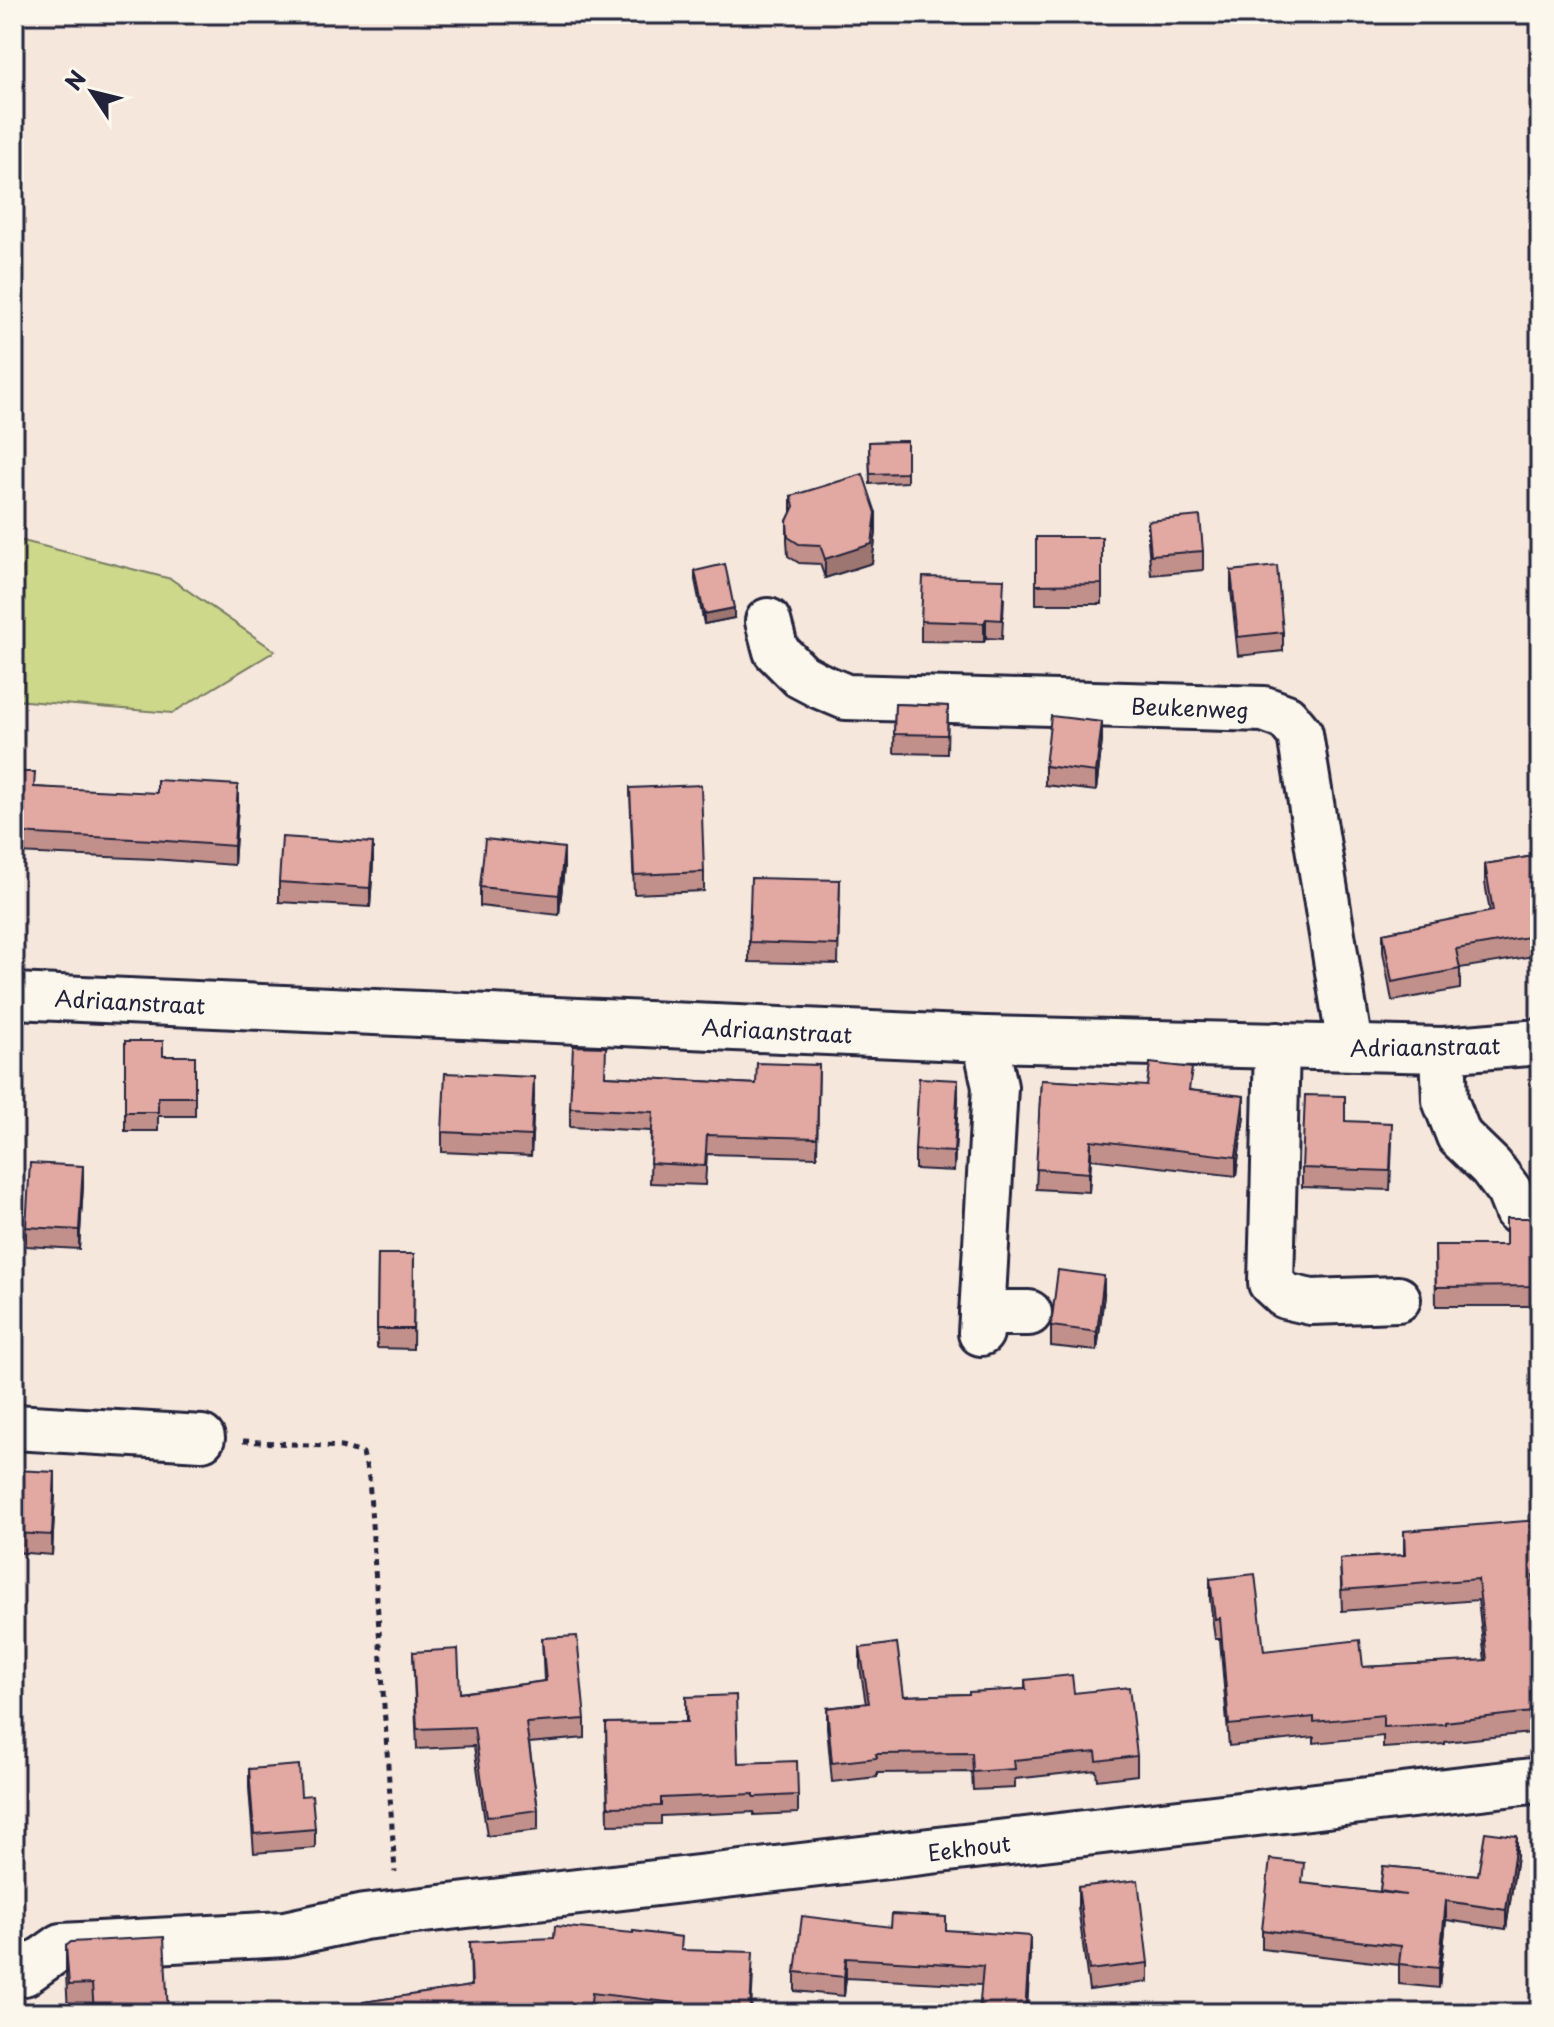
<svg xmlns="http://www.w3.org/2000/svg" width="1554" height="2027" viewBox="0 0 1554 2027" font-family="'Playpen Sans',sans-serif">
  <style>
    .green { fill: #cdd88b; stroke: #787d63; stroke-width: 2 }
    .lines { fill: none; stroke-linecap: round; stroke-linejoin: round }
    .minor-casing { stroke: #22223b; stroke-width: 50 }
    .path { stroke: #22223b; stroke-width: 5; stroke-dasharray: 6 6; stroke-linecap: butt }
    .minor { stroke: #fbf7ec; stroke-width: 44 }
    .wall { fill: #c2908b; stroke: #22223b; stroke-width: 2 }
    .shaded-wall { fill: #9e7671; stroke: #22223b; stroke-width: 2 }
    .building { fill: #e2a8a2; stroke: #22223b; stroke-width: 2 }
    .labels { text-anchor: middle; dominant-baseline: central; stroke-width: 8; stroke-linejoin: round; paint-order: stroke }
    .street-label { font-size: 22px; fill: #22223b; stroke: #fbf7ec }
  </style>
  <rect width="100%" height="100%" fill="#f6e7dd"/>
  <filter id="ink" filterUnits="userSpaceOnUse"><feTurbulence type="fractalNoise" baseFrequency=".0125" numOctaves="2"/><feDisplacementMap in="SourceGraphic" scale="16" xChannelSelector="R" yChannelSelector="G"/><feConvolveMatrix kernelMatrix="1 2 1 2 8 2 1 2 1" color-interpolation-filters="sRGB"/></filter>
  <g filter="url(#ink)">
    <path class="green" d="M14,535L15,539L171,579L275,651L172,713L14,700Z"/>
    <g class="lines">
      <g class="minor-casing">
        <g id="minor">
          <path d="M768,621L776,651L801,676L820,686L846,697L1264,709L1286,717L1300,734L1350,1047"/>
          <path d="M14,996L985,1039L1443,1050L1540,1042"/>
          <path d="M1277,1045L1271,1283L1285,1296L1311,1302L1398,1299"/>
          <path d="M1443,1050L1445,1100L1459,1136L1491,1167L1509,1191L1517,1211"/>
          <path d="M982,1313H1029"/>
          <path d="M981,1333L995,1087L985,1039"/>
          <path d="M14,1427L202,1438"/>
          <path d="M24,1973L62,1946L285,1934L364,1917L1540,1780"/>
        </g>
      </g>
      <path class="path" d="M243,1441L341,1447L363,1453L369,1478L395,1872"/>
      <use href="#minor" class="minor"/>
    </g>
    <g class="wall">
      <path d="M907,441V482L870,484L869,442Z"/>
      <path d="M791,496L876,532L872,563L825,578L820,564L799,563L788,556L787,540V521L791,513Z"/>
      <path d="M1148,521L1203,551V570L1151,575L1148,540Z"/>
      <rect x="1036" y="537" width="66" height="67"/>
      <path d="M695,571L734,618L704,624L695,580Z"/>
      <path d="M1231,571L1283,632V651L1238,656L1231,590Z"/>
      <path d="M1004,598L1002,639L986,638L984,642L921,641V621Z"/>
      <path d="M895,704L948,706L947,754L894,753Z"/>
      <path d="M1102,741L1096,791L1045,785V766Z"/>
      <path d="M14,772L35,787L238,804L234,865L153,859L16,853L15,870H14Z"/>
      <path d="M630,788L704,872V891L634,894Z"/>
      <path d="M1540,855V955L1460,968V989L1392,1001L1383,952V933L1490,912L1485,883V864Z"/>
      <path d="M373,862L370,907L279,902V882Z"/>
      <path d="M564,867L559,915L480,906V887Z"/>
      <path d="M840,880L838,964L749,962V942Z"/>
      <path d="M125,1041L163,1056H195V1116H158V1131H125Z"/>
      <path d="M819,1065L817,1157L707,1154L705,1185L650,1183L651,1131L570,1127V1108L606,1076L756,1084Z"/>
      <path d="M1041,1080L1191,1090L1244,1116L1236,1176L1091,1159L1089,1192L1036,1189Z"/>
      <path d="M534,1096L531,1156L442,1152V1132Z"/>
      <path d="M958,1099L954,1171L915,1169V1150Z"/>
      <path d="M1345,1121L1392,1142L1390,1190L1302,1187V1168Z"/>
      <path d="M83,1185L79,1249L26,1246V1227Z"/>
      <path d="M1535,1218L1536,1306H1436L1435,1245H1506Z"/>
      <path d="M378,1254H414L413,1349L377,1348Z"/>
      <path d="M1104,1295L1097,1351L1051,1346V1326Z"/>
      <path d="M14,1470L55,1491L52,1555L14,1552Z"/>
      <path d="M1404,1531L1540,1544V1595H1535L1540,1644V1732L1445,1742V1744L1383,1748V1736L1314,1743V1737L1229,1746L1220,1639H1215L1210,1599V1579L1264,1651L1363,1667L1485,1661L1478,1600L1342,1611L1340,1559L1404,1555Z"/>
      <path d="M542,1638L585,1719V1738L529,1743L538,1810V1830L487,1836L474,1746L417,1749L413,1652L460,1693L544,1681Z"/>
      <path d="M860,1648L904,1696L969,1694L1025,1689V1680L1074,1693L1137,1756V1775L1097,1780L1096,1770L1015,1779V1788L973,1790L972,1772L877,1773V1777L832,1782L827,1727V1708L866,1704L860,1667Z"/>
      <path d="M686,1697L738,1763L798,1795V1813L754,1815V1812L661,1816V1824L608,1825L606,1723L686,1722Z"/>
      <path d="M249,1769L301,1796L315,1829V1848L254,1853L249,1788Z"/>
      <path d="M1517,1856L1506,1929L1446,1920L1439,1988L1399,1984V1965L1262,1949V1930L1304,1884L1380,1892L1383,1866L1478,1875Z"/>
      <path d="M1078,1887L1148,1963V1982L1089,1990L1078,1907Z"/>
      <path d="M891,1927L946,1930L1030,1955L981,1985L846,1978L844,1996L795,1991V1972Z"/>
      <path d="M470,1942L682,1950L753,1972L751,2013H363V2002L471,1986Z"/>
      <path d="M66,1946L168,2013H68L66,1974Z"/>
    </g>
    <g class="shaded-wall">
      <path d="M876,513V532L872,563L825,578V559Z"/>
      <path d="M734,608V618L704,624V614Z"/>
      <path d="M986,619V638L984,642V623Z"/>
      <path d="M1102,722V741L1096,791V772Z"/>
      <path d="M238,785V804L234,865V846Z"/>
      <path d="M373,843V862L370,907V888Z"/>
      <path d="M564,848V867L559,915V895Z"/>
      <path d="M534,1077V1096L531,1156V1136Z"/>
      <path d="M958,1080V1099L954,1171V1152Z"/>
      <path d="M1244,1096V1116L1236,1176V1157Z"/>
      <path d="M1091,1140V1159L1089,1192V1173Z"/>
      <path d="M83,1166V1185L79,1249V1230Z"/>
      <path d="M1104,1276V1295L1097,1351V1332Z"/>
      <path d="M55,1472V1491L52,1555V1535Z"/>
      <path d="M1517,1836V1856L1506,1929V1910Z"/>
      <path d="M1446,1901V1920L1439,1988V1968Z"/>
      <path d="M1030,1936V1955L1027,2013H1025Z"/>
      <path d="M846,1958V1978L844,1996V1977Z"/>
    </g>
    <g class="building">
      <path d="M907,441V473L870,474L869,442Z"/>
      <path d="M863,474L876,513L872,544L825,559L820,545L799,544L788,537L787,521L794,506L791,496Z"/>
      <path d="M1200,516L1203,551L1151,555L1148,521Z"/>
      <path d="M1036,537H1102V584L1036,585Z"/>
      <path d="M725,564L734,608L704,614L695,571Z"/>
      <path d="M1277,566L1283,632L1238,637L1231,571Z"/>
      <path d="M923,577L1004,579L1002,620L986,619L984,623L921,621Z"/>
      <path d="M895,704L948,706L947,735L894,734Z"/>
      <path d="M1051,716L1102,722L1096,772L1045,766Z"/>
      <path d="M14,772H35L34,787L157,793V780L238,785L234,846L153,840L16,833L15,850H14Z"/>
      <path d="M701,785L704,872L634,875L630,788Z"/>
      <path d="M282,837L373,843L370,888L279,882Z"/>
      <path d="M485,839L564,848L559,895L480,887Z"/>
      <path d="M1540,855V935L1456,949L1460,969L1392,982L1383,933L1493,911L1485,864Z"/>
      <path d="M751,878L840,880L838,945L749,942Z"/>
      <path d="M125,1041H163V1056H195V1097H158V1112H125Z"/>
      <path d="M573,1046L606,1047L605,1076L756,1084L757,1063L819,1065L817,1138L707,1135L705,1166L650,1163L653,1112L570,1108Z"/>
      <path d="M1150,1063L1192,1068L1189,1090L1244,1096L1236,1157L1091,1140L1089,1173L1036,1169L1041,1080L1147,1086Z"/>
      <path d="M445,1073L534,1077L531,1136L442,1132Z"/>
      <path d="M919,1078L958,1080L954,1152L915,1150Z"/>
      <path d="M1305,1095L1345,1096V1121L1392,1123L1390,1171L1302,1168Z"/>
      <path d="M30,1163L83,1166L79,1230L26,1227Z"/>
      <path d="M1506,1218H1535L1536,1286L1436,1287L1435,1245H1506Z"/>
      <path d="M378,1254H414L413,1329H377Z"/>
      <path d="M1058,1270L1104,1276L1097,1332L1051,1326Z"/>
      <path d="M14,1470L55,1472L52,1535L14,1533Z"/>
      <path d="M1538,1520L1540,1544V1574L1533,1575L1540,1644V1711L1445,1722V1724L1383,1727V1715L1314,1722V1717L1229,1725L1220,1618L1215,1619L1210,1579L1255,1574L1264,1651L1360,1640L1363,1667L1487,1660L1478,1579L1342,1590L1340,1559L1405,1555L1404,1531Z"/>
      <path d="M577,1636L585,1719L526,1723L538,1810L487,1817L474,1727L417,1729L413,1652L458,1649L460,1693L546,1681L542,1638Z"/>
      <path d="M897,1643L904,1696L969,1694V1692L1026,1689L1025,1680L1072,1675L1074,1693L1129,1687L1137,1756L1097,1761L1096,1752L1014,1760L1015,1769L973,1772L972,1753L876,1754L877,1758L832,1763L827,1708L869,1703L860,1648Z"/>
      <path d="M736,1695L738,1763L797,1761L798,1795L754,1797V1794L661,1798V1806L608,1807L606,1723L687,1722L686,1697Z"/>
      <path d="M299,1765L301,1796L312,1795L315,1829L254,1834L249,1769Z"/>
      <path d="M1485,1832L1517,1836L1506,1910L1446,1901L1439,1968L1399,1964L1401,1946L1262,1930L1270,1859L1304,1863L1302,1883L1406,1895L1380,1891L1383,1866L1478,1875Z"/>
      <path d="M1138,1880L1148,1963L1089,1970L1078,1887Z"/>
      <path d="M892,1914L946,1917V1930L1030,1936L1025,2013H979L983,1966L846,1958L844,1977L795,1972L802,1916L891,1927Z"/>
      <path d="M555,1926L633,1933V1931L682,1937L681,1950L753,1952L750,2013H701L702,2006L592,1993L590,2013H364L363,2002L472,1986L470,1942L554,1938Z"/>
      <path d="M164,1937L168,2013H94L92,1984L69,1985L66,1946L71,1942Z"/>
    </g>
  </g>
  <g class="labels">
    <g class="street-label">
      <text transform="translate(1190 707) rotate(2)">Beukenweg</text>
      <text transform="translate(130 1001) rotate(3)">Adriaanstraat</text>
      <text transform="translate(777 1030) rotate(3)">Adriaanstraat</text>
      <text transform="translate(1425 1046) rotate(-1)">Adriaanstraat</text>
      <text transform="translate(969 1847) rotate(-7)">Eekhout</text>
    </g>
  </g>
  <rect width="1554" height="2027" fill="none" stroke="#fbf7ec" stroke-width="48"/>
  <rect x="24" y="24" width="1506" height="1979" fill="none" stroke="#22223b" stroke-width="3" filter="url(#ink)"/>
  <g transform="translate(92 92) rotate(305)" stroke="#fbf7ec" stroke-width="6" paint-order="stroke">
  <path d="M0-6L14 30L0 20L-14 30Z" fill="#22223b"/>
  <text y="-12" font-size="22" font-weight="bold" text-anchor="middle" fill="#22223b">N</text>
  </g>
</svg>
